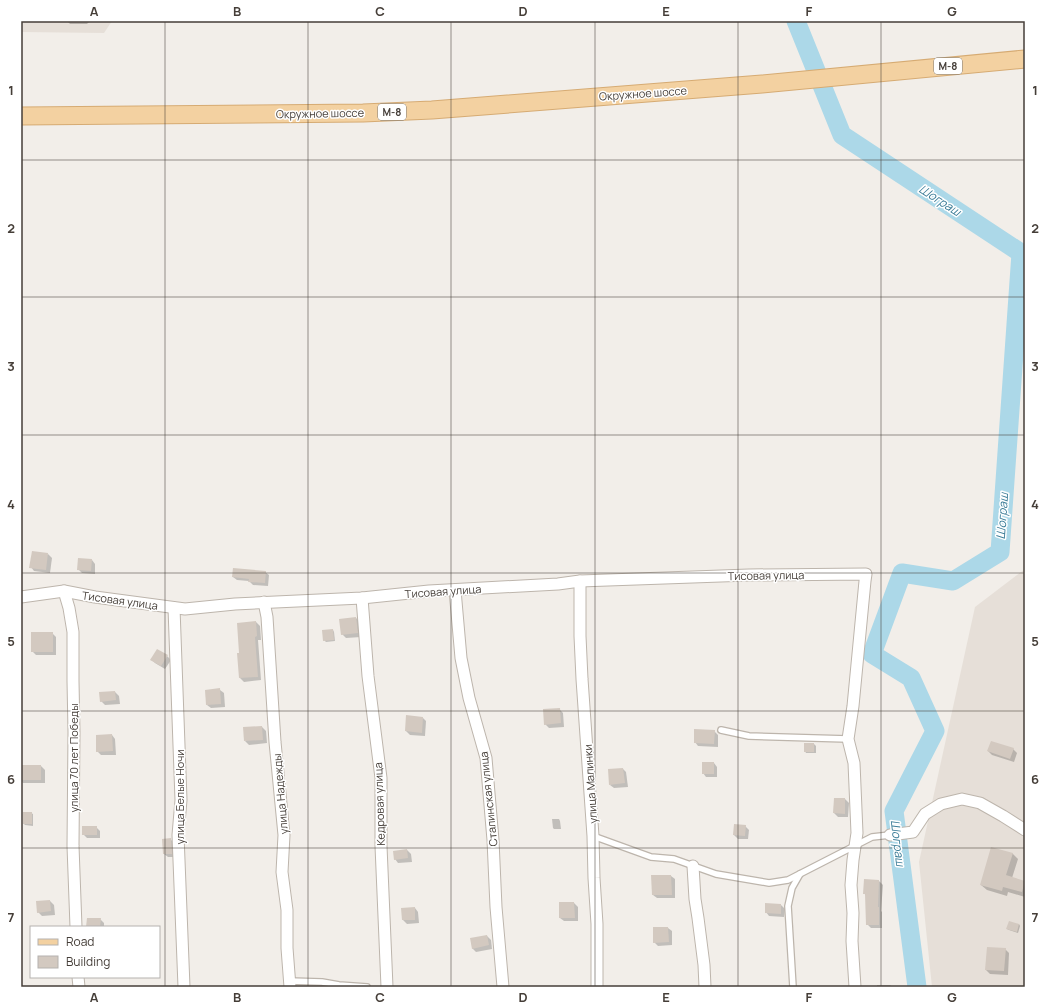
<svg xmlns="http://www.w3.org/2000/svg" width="1046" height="1008" viewBox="0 0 1046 1008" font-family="Manrope,sans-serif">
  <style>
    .residential { fill: #e6dfd8 }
    .shadow { fill: #0003 }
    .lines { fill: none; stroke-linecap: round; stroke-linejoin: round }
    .river { stroke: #acd8e8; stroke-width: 19 }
    .building { fill: #d3c9c0 }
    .lane-casing { stroke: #bdb5ac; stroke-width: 8 }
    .street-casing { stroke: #bdb5ac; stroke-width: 13 }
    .primary-casing { stroke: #d6ab73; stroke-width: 19 }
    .lane { stroke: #fff; stroke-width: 5.5 }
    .street { stroke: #fff; stroke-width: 11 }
    .primary { stroke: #f3d1a1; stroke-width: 17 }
    .grid { fill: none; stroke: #453e38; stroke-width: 1; stroke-opacity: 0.55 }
    .labels { text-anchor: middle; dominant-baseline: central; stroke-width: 3; stroke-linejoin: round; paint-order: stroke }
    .shield { fill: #fff; stroke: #7d7874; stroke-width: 1 }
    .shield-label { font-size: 10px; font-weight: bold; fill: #453e38 }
    .street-label { font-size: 11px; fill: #453e38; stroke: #fff }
    .water-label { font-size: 12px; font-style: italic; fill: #397b96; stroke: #fff }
    .neatline { fill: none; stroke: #453e38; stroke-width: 1.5 }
    .grid-label { font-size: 13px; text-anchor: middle; font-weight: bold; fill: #453e38 }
  </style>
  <rect width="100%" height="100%" fill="#f2eee9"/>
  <g class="residential">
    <path d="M21,21H112L104,33L21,32Z"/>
    <path d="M1025,569V987H932L919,862L975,607Z"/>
  </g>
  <g class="shadow">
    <path d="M67,21H90L87,24H70Z"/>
    <path d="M48,554L52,558L50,573L34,571L31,567Z"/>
    <path d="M92,560L95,564V574L82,573L78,569Z"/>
    <path d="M265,572L269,575L268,586L253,585L249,581L237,580L233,577Z"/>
    <path d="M356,618L360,622L361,637L346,638L342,634Z"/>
    <path d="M256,622L260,626L261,640H258L261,680L244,682L240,678V654Z"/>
    <path d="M333,630L334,632L335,641L326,642L324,640Z"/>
    <path d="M52,633L56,637V655H36L32,651Z"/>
    <path d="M167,656L171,660L165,669L155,663L151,659Z"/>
    <path d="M220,690L224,693L225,707L211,708L207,705Z"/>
    <path d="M115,692L119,696L120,704L105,705L101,701Z"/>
    <path d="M559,709L563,713L564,727L549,728L545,724Z"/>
    <path d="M423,718L426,721L425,736L410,735L406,731Z"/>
    <path d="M262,727L266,731L267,743L249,745L245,741Z"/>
    <path d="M714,731L718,735V747L698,746L695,742Z"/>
    <path d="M112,735L115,739L116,755H101L97,751Z"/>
    <path d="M814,744L816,746V753H806L805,751Z"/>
    <path d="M1013,749L1017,753L1014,762L992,755L988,751Z"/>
    <path d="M714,763L717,767V777H706L703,773Z"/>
    <path d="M21,766H41L45,770V783H23L21,781Z"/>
    <path d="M623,769L626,772L628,787L614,788L610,785Z"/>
    <path d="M845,799L849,803L848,817H838L834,813Z"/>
    <path d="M31,813L33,814V826L25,825L24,824Z"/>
    <path d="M552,819H559L560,821L561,829H554L553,828Z"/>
    <path d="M745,826L749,830L748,839H738L734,835Z"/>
    <path d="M96,827L100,831V838H87L83,834Z"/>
    <path d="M171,840L175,843V857H168L164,854Z"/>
    <path d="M407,850L411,854L412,862L398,863L395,859Z"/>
    <path d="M1012,853L1018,859L1012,878L1025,882V897L1008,892L1007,896L987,890L981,885Z"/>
    <path d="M671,876L675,879V898H657L653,895Z"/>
    <path d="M865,880L879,881L883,885L881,911L882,912V928H871L867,924L866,896L864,893Z"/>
    <path d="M50,901L54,905L55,915L42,916L38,912Z"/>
    <path d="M574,903L578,907V921H564L560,918Z"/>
    <path d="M781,905L785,909L784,917L769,916L766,912Z"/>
    <path d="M415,908L418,912L419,923L407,924L403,920Z"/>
    <path d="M100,919L104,923V927H87Z"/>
    <path d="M1019,924L1020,926L1018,933L1009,930L1007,929Z"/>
    <path d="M668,928L672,931V945L658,946L654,942Z"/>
    <path d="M487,936L491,940L492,949L476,952L472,948Z"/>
    <path d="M1005,949L1009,953L1008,975L990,974L986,970Z"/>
    <path d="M877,985H890L893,987H877Z"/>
  </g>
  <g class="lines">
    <path class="river" d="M796,21L842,135L1021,253L1000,552L953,581L902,573L872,654L911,678L935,731L894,811L917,987"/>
  </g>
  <g class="building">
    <path d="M32,551L48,553L46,570L29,568Z"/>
    <path d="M78,558L92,559L91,571L77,570Z"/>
    <path d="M233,568L266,571L265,583L248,582L249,579L232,577Z"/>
    <path d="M356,617L358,633L341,635L339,619Z"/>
    <path d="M256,621L257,636L255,637L258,677L239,678L237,653H239L237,623Z"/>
    <path d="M333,629L334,640L323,641L322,630Z"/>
    <rect x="31" y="632" width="22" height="20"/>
    <path d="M157,649L168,655L161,666L150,660Z"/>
    <path d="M220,688L221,704L206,705L205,690Z"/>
    <path d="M115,691L116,700L100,702L99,692Z"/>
    <path d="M560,708L561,723L544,725L543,709Z"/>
    <path d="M406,715L423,717L422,733L405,731Z"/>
    <path d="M262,726L263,740L244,741L243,727Z"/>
    <path d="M694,729L715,730L714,744L694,743Z"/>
    <path d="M112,734L113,751L96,752V735Z"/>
    <path d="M991,741L1014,748L1010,759L987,751Z"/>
    <rect x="804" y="743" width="10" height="9"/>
    <rect x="702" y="762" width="12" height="12"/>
    <rect x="21" y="765" width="20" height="15"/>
    <path d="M623,768L625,783L609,785L608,769Z"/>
    <path d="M834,798H845V814L833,813Z"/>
    <rect x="23" y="812" width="9" height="12"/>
    <path d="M734,824L746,825L745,836L733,835Z"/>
    <rect x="82" y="826" width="15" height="9"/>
    <path d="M171,838L172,854H163L162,839Z"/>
    <path d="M991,847L1013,853L1006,875L1025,881L1022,892L1003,887L1002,891L980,885Z"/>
    <path d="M407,849L408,858L394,860L393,851Z"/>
    <path d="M651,875H671L672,895H652Z"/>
    <path d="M864,879L879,880L878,907H879V925H866L865,894H863Z"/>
    <path d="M50,900L51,911L37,913L36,901Z"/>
    <path d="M559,902H574L575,918H559Z"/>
    <path d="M765,903L781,904V914L765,913Z"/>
    <path d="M415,907V920H402L401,908Z"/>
    <path d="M87,918H101L100,927H86Z"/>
    <path d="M1009,921L1019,924L1017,932L1006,929Z"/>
    <path d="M653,927H668L669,942L653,943Z"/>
    <path d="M487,935L489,945L472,949L470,938Z"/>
    <path d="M987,947L1006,948L1004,971L985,970Z"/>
  </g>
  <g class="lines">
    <g class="lane-casing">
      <g id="lane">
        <path d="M721,730L749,736L848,739"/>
        <path d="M593,836L651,857L674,859L716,874L769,883L788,880L872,837L890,835"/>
        <path d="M289,981L322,982L339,985L367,987"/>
        <path d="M793,987L788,906L792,888L800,874"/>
      </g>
    </g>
    <g class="street-casing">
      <g id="street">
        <path d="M580,581V636L582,679L593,836L594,878L597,924V987"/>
        <path d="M455,590L461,658L469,698L486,758L493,840L496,907L503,987"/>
        <path d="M64,591L69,608L73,632V681L74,732L73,846L76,927"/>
        <path d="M21,597L64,591L95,597L185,609L235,604L362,598L429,591L558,584L580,581L749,575L866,574L865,581L853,706L848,739L854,763L857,833L853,860L851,885L853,913L852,941L855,987"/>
        <path d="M362,598L368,676L381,778V846L387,987"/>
        <path d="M264,602L267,617L275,742L284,835L282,872L287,910V948L290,987"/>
        <path d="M174,608L181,800L178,835L184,987"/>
        <path d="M890,835L913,832L925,814L941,804L962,799L980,803L1003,816L1025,830"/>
        <path d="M693,866L695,899L698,918L704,965L705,987"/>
        <path d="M78,977L79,987"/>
      </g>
    </g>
    <g class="primary-casing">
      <path id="primary" d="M21,116L363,113L432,110L762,84L1025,59"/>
    </g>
    <use href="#lane" class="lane"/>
    <use href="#street" class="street"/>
    <use href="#primary" class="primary"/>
  </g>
  <path class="grid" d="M165,21V987M308,21V987M451,21V987M595,21V987M738,21V987M881,21V987M21,160H1025M21,297H1025M21,435H1025M21,573H1025M21,711H1025M21,848H1025"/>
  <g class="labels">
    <g class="shield">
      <rect x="934" y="58" width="28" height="16" rx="3"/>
      <rect x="378" y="104" width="28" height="16" rx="3"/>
    </g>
    <g class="shield-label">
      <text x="948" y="66">М-8</text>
      <text x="392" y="112">М-8</text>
    </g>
    <g class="street-label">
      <text transform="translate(643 93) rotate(-4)">Окружное шоссе</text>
      <text transform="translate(320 113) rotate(-1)">Окружное шоссе</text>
      <text transform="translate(766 575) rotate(-1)">Тисовая улица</text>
      <text transform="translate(443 591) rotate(-4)">Тисовая улица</text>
      <text transform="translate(120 600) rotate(8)">Тисовая улица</text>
      <text transform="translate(73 758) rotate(-90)">улица 70 лет Победы</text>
      <text transform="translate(590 784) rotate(-94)">улица Малинки</text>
      <text transform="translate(280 794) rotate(-95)">улица Надежды</text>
      <text transform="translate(179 797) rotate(-90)">улица Белые Ночи</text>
      <text transform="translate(488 799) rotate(-96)">Сталинская улица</text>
      <text transform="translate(379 804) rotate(-92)">Кедровая улица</text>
    </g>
    <g class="water-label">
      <text transform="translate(940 200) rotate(33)">Шограш</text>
      <text transform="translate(1002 516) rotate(-86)">Шограш</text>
      <text transform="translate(898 843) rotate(83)">Шограш</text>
    </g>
  </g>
  <rect width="1046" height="1008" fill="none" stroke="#ffffff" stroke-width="44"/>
  <rect x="30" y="926" width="130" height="52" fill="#ffffff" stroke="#b5b2af"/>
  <rect x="38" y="939" width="20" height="6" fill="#f3d1a1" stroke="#b5b2af"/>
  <text x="66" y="946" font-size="12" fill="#453e38">Road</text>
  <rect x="38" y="956" width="20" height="12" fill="#d3c9c0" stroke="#b5b2af"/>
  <text x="66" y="966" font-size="12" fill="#453e38">Building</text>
  <rect x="22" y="22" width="1002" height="964" class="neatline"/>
  <g class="grid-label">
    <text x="94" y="16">A</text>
    <text x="237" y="16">B</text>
    <text x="380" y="16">C</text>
    <text x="523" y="16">D</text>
    <text x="666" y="16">E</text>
    <text x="809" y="16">F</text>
    <text x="952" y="16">G</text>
    <text x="11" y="95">1</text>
    <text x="1035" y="95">1</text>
    <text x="11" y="233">2</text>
    <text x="1035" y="233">2</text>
    <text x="11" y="371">3</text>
    <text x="1035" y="371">3</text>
    <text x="11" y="509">4</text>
    <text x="1035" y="509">4</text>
    <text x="11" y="646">5</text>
    <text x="1035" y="646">5</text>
    <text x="11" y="784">6</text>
    <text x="1035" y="784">6</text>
    <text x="11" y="922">7</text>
    <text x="1035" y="922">7</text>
    <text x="94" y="1002">A</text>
    <text x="237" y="1002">B</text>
    <text x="380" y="1002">C</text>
    <text x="523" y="1002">D</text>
    <text x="666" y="1002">E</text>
    <text x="809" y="1002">F</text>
    <text x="952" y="1002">G</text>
  </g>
</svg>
